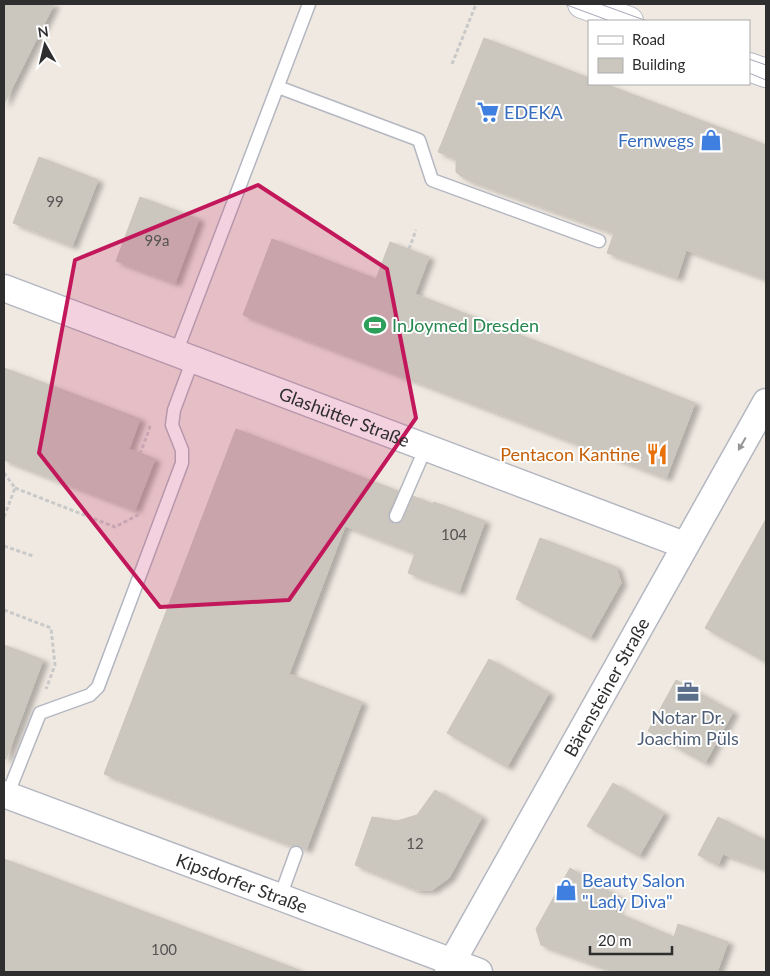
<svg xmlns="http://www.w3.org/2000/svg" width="770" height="976" viewBox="0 0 770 976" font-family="Lato,sans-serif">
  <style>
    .building { fill: #cbc7bf; stroke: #cbc5ba; filter: url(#shadow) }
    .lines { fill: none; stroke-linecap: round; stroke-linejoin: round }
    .lane-casing { stroke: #b4b7c1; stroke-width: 15 }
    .street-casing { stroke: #b4b7c1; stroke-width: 29 }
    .secondary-casing { stroke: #b4b7c1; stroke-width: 30 }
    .path { stroke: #c9c9c9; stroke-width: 3; stroke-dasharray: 4 2.5; stroke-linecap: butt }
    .lane { stroke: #fff; stroke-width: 12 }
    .street { stroke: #fff; stroke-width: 26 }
    .secondary { stroke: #fff; stroke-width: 28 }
    .tram { stroke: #a3a6b8; stroke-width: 1 }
    .oneway { fill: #969696 }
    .marked { fill: #c2185b; fill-opacity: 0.2; stroke: #c2185b; stroke-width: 4; stroke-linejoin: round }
    .labels { text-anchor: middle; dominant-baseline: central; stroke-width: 4; stroke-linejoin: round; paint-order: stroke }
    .number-label { font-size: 15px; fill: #555452 }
    .shop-label { font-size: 18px; fill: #366cbe; stroke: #fff; text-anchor: start }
    .leisure-label { font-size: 18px; fill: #27864d; stroke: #fff; text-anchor: start }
    .street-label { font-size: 18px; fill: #2e2e2e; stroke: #fff }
    .food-label { font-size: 18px; fill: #c56008; stroke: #fff; text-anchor: end }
    .service-label { font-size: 18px; fill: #4e5e75; stroke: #fff }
  </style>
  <defs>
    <filter id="shadow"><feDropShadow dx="5.5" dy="3" stdDeviation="2.5" flood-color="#0004"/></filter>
  </defs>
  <rect width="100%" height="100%" fill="#efe9e1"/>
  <g class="building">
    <path d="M4,4H54L4,104Z"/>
    <path d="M484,38L589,78V84H605L766,145V279L686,250L677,278L607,253L614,233L468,180L461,176L456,172V159L438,152Z"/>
    <path d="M39,157L98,180L72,246L13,223Z"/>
    <path d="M140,197L199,219L175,283L116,261Z"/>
    <path d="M272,239L376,279L390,242L429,257L415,294L695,403L666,478L243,315Z"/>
    <path d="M4,368L140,419L129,449L155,459L135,510L4,460Z"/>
    <path d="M236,429L398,491L388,513L389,520L393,524H397L403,520L413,496L433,504L434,502L485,521L459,592L408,573L415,553L345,526L289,674L362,702L306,850L299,846H293L104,774Z"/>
    <path d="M766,519V662L705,628Z"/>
    <path d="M540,538L616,567L621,583L590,638L516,599Z"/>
    <path d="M4,645L43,660L6,759H4Z"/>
    <path d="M489,659L549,693L507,767L447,733Z"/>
    <path d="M676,680L733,712L705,763L648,731Z"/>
    <path d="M613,783L664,813L639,856L587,826Z"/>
    <path d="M435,790L482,817L449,878L432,890H417L355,865L372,817L397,821L417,815Z"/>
    <path d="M718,817L766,841V869L723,854L718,865L698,855Z"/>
    <path d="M4,859L299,970L298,972H4Z"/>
    <path d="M570,868L620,898L615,912L674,937L678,924L728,942L717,972H616L541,945L536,929Z"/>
  </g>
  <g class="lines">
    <g class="lane-casing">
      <g id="lane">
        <path d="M278,87L419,140L432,180L599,241"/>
        <path d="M176,353L309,4"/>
        <path d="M396,516L426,447"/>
        <path d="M7,796L40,713L90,695L98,687L182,463V450L172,425L174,410L193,359"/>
        <path d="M280,897L296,853"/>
      </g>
    </g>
    <g class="street-casing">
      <g id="street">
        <path id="s1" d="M4,288L684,545"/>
        <path id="s2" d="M4,794L280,897L479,972"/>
        <path id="s3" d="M448,972L452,962C558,776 660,588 766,402"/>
      </g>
    </g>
    <g class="secondary-casing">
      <g id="secondary">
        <path d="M582,4L629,21"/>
        <path d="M749,67L766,73"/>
      </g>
    </g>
    <g class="path">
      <path d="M452,64L476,4"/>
      <path d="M409,249L416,230"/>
      <path d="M140,454L149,430L150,425"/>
      <path d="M4,473L15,488L4,517"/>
      <path d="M15,488L115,527L140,514"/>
      <path d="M4,546L33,556"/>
      <path d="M4,610L51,628L55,665L46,689"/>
    </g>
    <use href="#lane" class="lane"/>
    <use href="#street" class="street"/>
    <use href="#secondary" class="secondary"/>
    <g class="tram">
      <path d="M564,4L610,21"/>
      <path d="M600,4L647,21"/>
      <path d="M749,59L766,65"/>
      <path d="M749,73L766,80"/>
    </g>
  </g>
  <defs><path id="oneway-solid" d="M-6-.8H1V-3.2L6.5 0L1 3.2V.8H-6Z" transform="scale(1.25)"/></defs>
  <use class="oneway" href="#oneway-solid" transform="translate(742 444) rotate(120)"/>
  <path class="marked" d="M258,185L387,269L416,418L289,600L160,607L39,453L75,260Z"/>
  <defs>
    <g id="supermarket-bare" transform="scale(1.725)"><path d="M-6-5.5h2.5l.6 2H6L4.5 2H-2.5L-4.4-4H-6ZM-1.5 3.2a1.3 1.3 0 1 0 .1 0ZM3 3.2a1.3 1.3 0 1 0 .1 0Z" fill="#3f7fe0" stroke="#fff" stroke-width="2.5" paint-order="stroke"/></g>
    <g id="shop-bare" transform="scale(1.725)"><path d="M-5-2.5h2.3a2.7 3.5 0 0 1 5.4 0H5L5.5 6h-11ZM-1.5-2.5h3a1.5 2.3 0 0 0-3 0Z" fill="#3f7fe0" stroke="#fff" stroke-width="2.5" paint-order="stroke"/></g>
    <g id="stadium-bare" transform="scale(1.725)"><path d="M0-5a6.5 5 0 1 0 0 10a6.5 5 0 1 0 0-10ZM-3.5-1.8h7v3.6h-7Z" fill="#2e9e5b" stroke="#fff" stroke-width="2.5" paint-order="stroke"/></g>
    <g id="restaurant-bare" transform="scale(1.725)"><path d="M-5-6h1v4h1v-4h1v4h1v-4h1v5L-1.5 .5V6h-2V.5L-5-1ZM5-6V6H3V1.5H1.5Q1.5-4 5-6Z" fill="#e8710a" stroke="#fff" stroke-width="2.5" paint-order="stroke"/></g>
    <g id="office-bare" transform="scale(1.725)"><path d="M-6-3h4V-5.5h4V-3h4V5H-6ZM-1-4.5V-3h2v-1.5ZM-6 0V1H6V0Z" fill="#5c6f8a" stroke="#fff" stroke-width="2.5" paint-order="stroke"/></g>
  </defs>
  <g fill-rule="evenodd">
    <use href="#supermarket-bare" x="488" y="112"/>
    <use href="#shop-bare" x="711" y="140"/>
    <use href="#stadium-bare" x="375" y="325"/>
    <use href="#restaurant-bare" x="657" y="454"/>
    <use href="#office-bare" x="688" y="692"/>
    <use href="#shop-bare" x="566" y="890"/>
  </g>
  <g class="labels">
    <g class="number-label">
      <text x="55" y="201">99</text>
      <text x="157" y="240">99a</text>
      <text x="454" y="534">104</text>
      <text x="415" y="843">12</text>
      <text x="164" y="949">100</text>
    </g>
    <g class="shop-label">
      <text x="504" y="112">EDEKA</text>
      <text x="694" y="140" text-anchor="end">Fernwegs</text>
      <text x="582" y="880">Beauty Salon<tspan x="582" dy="21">"Lady Diva"</tspan></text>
    </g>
    <g class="leisure-label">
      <text x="392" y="325">InJoymed Dresden</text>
    </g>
    <g class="street-label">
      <text stroke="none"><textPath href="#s1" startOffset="364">Glashütter Straße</textPath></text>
      <text stroke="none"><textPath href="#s3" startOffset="326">Bärensteiner Straße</textPath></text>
      <text stroke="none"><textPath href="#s2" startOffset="254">Kipsdorfer Straße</textPath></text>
    </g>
    <g class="food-label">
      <text x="640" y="454">Pentacon Kantine</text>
    </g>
    <g class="service-label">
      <text x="688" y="717">Notar Dr.<tspan x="688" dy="21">Joachim Püls</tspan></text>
    </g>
  </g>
  <rect width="770" height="976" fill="none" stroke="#2e2e2e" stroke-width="10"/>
  <rect x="588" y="20" width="162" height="65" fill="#ffffff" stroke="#ababab"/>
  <rect x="598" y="36" width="25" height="8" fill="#ffffff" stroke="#ababab"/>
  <text x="632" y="45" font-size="15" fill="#2e2e2e">Road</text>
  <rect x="598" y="58" width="25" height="15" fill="#cbc7bf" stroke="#ababab"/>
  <text x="632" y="70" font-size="15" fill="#2e2e2e">Building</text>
  <g transform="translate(45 45) rotate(352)" stroke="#ffffff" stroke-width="4" paint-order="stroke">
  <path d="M0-4L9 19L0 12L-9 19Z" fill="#2e2e2e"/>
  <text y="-8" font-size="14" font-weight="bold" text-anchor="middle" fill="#2e2e2e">N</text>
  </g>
  <path d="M590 946v8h82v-8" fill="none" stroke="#2e2e2e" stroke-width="2.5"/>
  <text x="598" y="946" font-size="15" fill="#2e2e2e" stroke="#ffffff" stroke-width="4" paint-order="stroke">20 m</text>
</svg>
